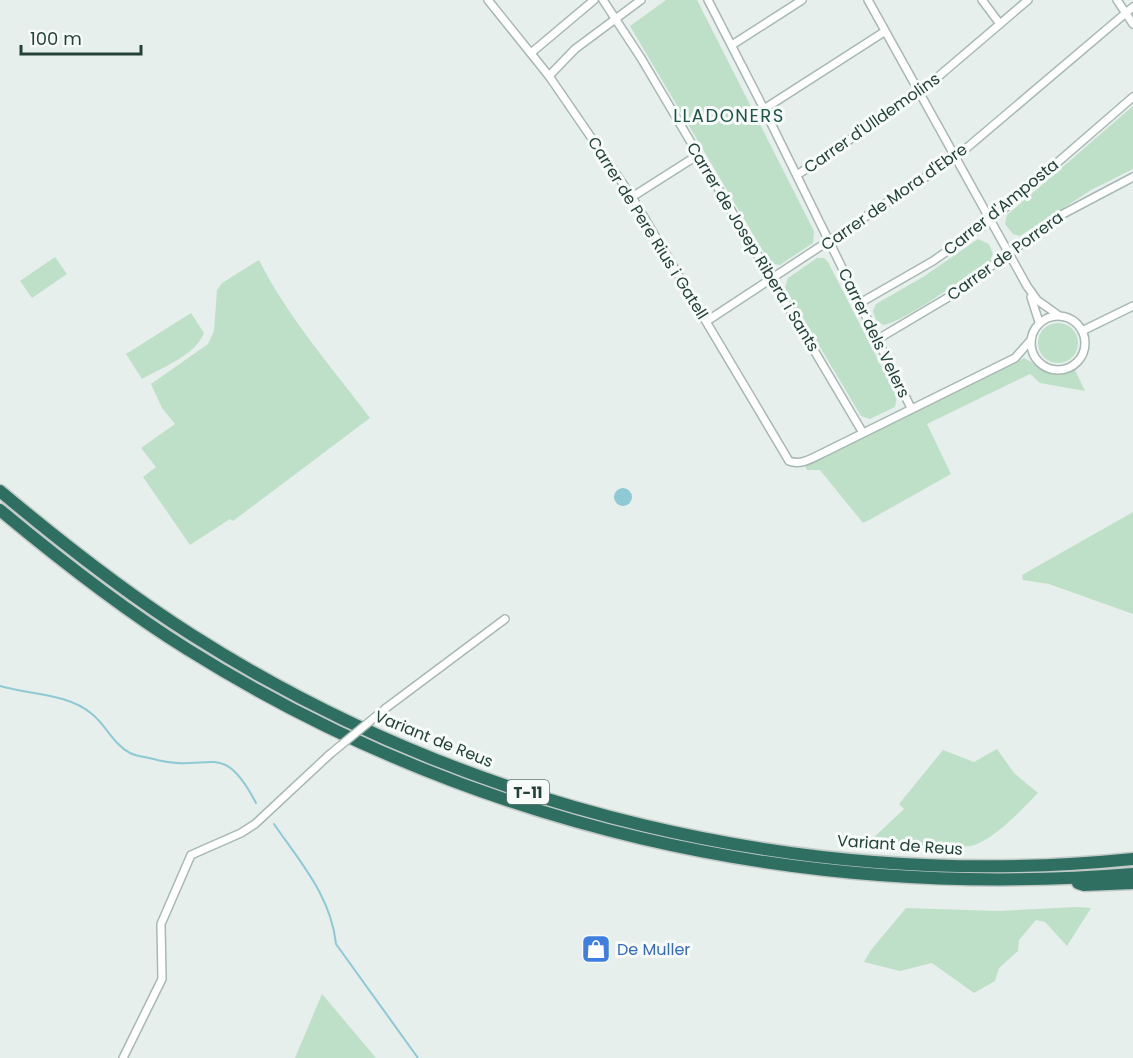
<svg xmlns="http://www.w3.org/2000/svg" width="1133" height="1058" viewBox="0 0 1133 1058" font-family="Poppins,sans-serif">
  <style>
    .green { fill: #bfe0c8 }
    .water { fill: #8ec9d4 }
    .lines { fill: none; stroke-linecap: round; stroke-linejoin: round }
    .stream { stroke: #8ec9d4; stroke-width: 2 }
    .minor-casing { stroke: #a8b8b2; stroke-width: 10 }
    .motorway-casing { stroke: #c2cac8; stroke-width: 15 }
    .minor { stroke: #fff; stroke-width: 7 }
    .motorway { stroke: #2f6f62; stroke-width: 12 }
    .minor-bridge-casing { stroke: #a8b8b2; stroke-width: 10; stroke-linecap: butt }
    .minor-bridge { stroke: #fff; stroke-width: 7 }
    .labels { text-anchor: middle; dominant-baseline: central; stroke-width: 6; stroke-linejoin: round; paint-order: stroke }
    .shield { fill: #f7fbf9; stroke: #637a73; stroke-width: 1.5 }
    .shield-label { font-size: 15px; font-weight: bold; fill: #24423a }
    .street-label { font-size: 16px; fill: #24423a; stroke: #f7fbf9 }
    .shop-label { font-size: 16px; fill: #366cbe; stroke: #f7fbf9; text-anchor: start }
    .neighbourhood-label { font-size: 18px; letter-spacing: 1.5px; fill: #1f5548; stroke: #f7fbf9 }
  </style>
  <rect width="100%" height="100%" fill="#e6efeb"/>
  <g class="green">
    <path d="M666,0H697L814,231L813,243L780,265L770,263L630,26Z"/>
    <path d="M1133,106V169L1091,190L1020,236L1013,234L1005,224L1007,215Z"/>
    <path d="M978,239L989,244L993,254L990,260C968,275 905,322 883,325L876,320L873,311L876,304L923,277Z"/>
    <path d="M55,257L67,274L32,298L20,281Z"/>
    <path d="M817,258H824L828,262L897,397L895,407L870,419L861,416L785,288L788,278Z"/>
    <path d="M259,260C288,318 331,366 370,418L233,521L230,519L190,545L143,477L156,467L141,448L175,424L162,408L151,384L208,344L214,331L217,290L222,283Z"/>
    <path d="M191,313L204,333C196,355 161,368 142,379L126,354Z"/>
    <circle cx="1058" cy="343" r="20"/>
    <path d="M1024,358L1051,373L1075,370L1085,391L1040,383L1030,374L927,424L951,474L871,519L863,523L820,470H807L805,466Z"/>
    <path d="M1133,512V614L1049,584L1023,580L1022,575Z"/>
    <path d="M997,749L1014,773L1038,793C1021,810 1000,834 977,844C960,852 890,843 869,842L904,809L899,804L943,750L974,762Z"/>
    <path d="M1077,907L1091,908L1067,946L1045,922L1036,920L1019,940L1018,951L999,968L995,981L974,993L932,963L900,971L864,962L871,950L906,908L998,911Z"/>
    <path d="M322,994L376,1058H295Z"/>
  </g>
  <circle class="water" cx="623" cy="497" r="9"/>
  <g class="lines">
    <g class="stream">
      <path d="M0,686C30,695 67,693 92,714C106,725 113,744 130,753C138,757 148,757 157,760C211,773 222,738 256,803"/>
      <path d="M274,824C300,862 331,896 336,944L418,1058"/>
    </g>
    <g class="minor-casing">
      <g id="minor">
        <path d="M488,0L549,76L632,197L789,461C802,466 814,457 825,452L1015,358L1030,341"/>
        <path d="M603,0L641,58L863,433"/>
        <path d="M708,0L764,109L911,408"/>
        <path d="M868,0L1027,286L1037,300L1058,315"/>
        <path d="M982,0L1000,24"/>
        <path d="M1117,0L1133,24"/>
        <path d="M732,45L802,0"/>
        <path d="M531,53L594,0"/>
        <path d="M549,76L575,49L641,0"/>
        <path d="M764,109L884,32"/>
        <path d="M797,175L919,93L1028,0"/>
        <path d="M632,197L698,155"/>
        <path d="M1031,297L1039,322"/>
        <path d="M860,303L933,261L991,220L1133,97"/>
        <circle cx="1058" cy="343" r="27"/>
        <path d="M707,321L956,157L1133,7"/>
        <path d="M1082,331L1133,306"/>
        <path d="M878,339L947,298L1063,214L1133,177"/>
        <path d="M386,708L505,619"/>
        <path d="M123,1058L162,979L161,924L191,855L241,833L255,824L329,755"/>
      </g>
    </g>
    <g class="motorway-casing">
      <g id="motorway">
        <path d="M0,491C62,543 124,592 192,635C468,811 807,892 1133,859"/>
        <path d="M0,510C60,560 121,608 187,649C472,827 799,901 1133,874"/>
        <path d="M1078,883L1084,885L1133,883"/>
      </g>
    </g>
    <use href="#minor" class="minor"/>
    <use href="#motorway" class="motorway"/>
    <g class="minor-bridge-casing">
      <path id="minor-bridge" d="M329,755L386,708"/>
    </g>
    <use href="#minor-bridge" class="minor-bridge"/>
  </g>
  <defs>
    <g id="shop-square" transform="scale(1.5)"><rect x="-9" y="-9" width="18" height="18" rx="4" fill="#3f7fe0" stroke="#f7fbf9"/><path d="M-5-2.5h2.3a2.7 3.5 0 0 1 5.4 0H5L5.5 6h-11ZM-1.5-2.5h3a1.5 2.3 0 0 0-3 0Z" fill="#fff"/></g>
  </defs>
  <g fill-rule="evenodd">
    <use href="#shop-square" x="596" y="949"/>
  </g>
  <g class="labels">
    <rect class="shield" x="507" y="780" width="42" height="24" rx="4.5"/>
    <g class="shield-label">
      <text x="528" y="792">T-11</text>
    </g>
    <g class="street-label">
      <text transform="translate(872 123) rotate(-35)">Carrer d'Ulldemolins</text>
      <text transform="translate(894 197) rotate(-35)">Carrer de Mora d'Ebre</text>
      <text transform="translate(1001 207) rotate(-39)">Carrer d'Amposta</text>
      <text transform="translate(648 228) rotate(58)">Carrer de Pere Rius i Gatell</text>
      <text transform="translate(753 247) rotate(59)">Carrer de Josep Ribera i Sants</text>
      <text transform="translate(1005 256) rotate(-36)">Carrer de Porrera</text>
      <text transform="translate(874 333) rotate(64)">Carrer dels Velers</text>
      <text transform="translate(434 739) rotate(22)">Variant de Reus</text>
      <text transform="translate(900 845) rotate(4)">Variant de Reus</text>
    </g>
    <g class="shop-label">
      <text x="617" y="949">De Muller</text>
    </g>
    <g class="neighbourhood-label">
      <text x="729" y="115">LLADONERS</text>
    </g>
  </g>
  <path d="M21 45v9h120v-9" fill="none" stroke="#24423a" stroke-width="3"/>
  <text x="30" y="45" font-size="18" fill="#24423a" stroke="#f7fbf9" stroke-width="4.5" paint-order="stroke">100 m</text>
</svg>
